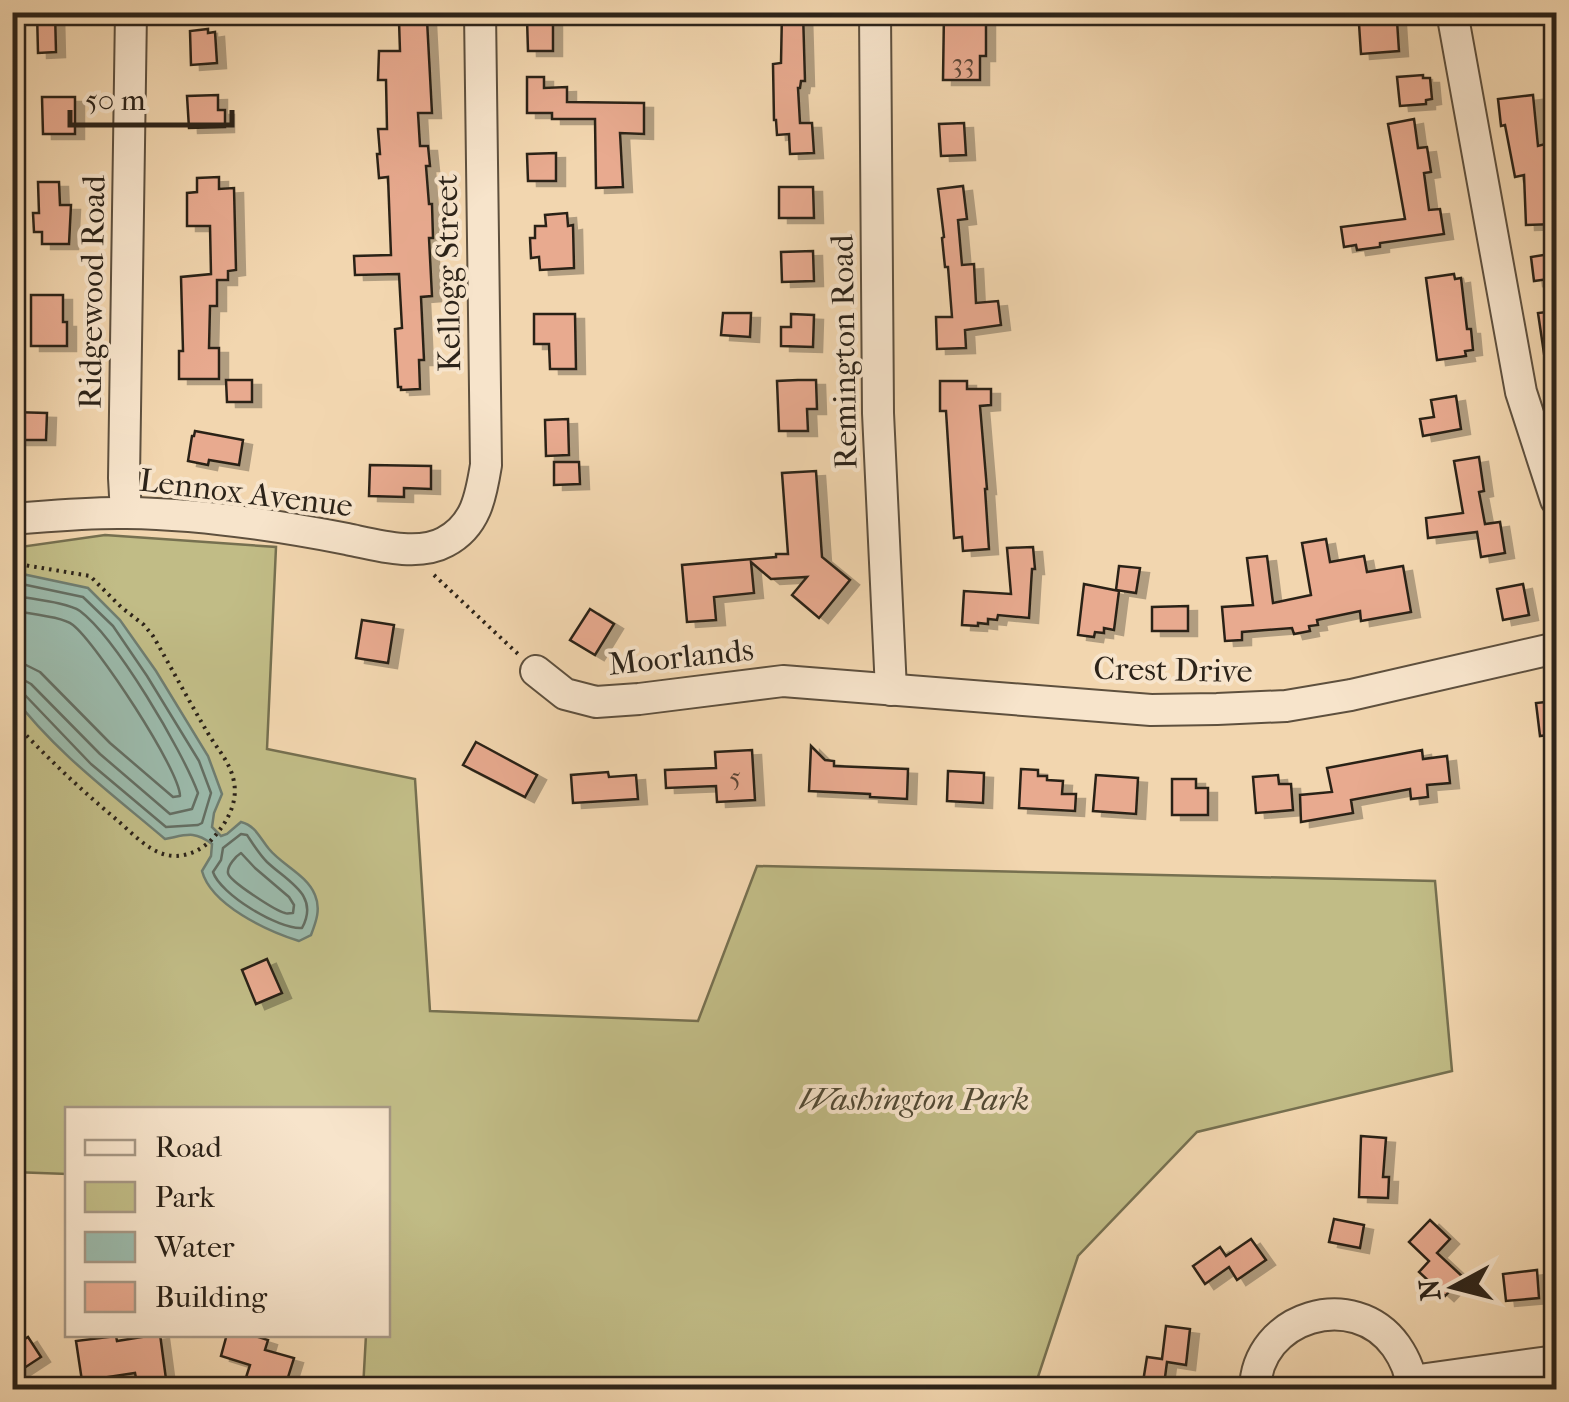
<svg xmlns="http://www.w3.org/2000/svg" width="1569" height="1402" viewBox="0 0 1569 1402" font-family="'IM FELL French Canon',serif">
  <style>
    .green { fill: #c1bc86; stroke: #767050; stroke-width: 2.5 }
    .water { fill: #9bb9aa; stroke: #6f7d70; stroke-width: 2.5 }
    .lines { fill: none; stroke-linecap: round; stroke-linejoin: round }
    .shore { stroke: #646e62; stroke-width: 2.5 }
    .building { fill: #e8aa8f; stroke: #2c2319; stroke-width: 2.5; filter: url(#shadow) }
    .minor-casing { stroke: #5e503e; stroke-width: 34 }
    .path { stroke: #2c2319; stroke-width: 4; stroke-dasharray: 2.5 5; stroke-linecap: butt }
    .minor { stroke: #f7e4cb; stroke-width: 30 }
    .labels { text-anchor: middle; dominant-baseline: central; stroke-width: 8; stroke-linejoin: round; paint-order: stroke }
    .number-label { font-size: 28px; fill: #5b4536 }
    .street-label { font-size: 32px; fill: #2c2319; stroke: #f7e4cb }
    .park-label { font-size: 32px; font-style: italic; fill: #514934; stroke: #f7e4cb }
  </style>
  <defs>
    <filter id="shadow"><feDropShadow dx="9" dy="5" stdDeviation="0" flood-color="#0004"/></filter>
  </defs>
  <rect width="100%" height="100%" fill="#f2d6af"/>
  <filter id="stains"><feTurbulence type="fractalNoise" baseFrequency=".002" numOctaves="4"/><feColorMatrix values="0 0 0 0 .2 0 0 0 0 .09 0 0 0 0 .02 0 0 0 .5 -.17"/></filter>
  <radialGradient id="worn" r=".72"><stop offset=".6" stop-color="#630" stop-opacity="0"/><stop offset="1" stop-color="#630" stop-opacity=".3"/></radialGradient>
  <path class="green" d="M105,535L276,547L267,749L415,779L430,1011L698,1021L757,866L1435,881L1452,1071L1197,1132L1078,1256L1034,1389H363L366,1335L388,1334V1110H68L67,1174L13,1172V548Z"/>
  <path class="water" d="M13,572L88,588L120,620L156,671L208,756L222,794L214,813L212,827L221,836L227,834L241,822C256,826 259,837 269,849C282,865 307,875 315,895C321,909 316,922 311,935L299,941C267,931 211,905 202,871L211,856L212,844C194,830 186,835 165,839C112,794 54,751 13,696Z"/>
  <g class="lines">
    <g class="shore">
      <path d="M12,582L83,597L113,626L147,676L199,761L211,793L202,823L198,825L166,827L91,764L23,693L12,691"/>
      <path d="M12,595C29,599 67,602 80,611C116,638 182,750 198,793L192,809L170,814L100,754L31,684L22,679L12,678"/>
      <path d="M12,610C28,614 61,616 73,625C96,643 180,770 180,796L173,797L110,743L40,672L26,665L12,663"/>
      <path d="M241,834L247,835C253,844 259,854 267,862C288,882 320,895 302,928C279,930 220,894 213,872L221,860L223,848Z"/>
      <path d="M241,853L255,868L289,897L294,905L293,913C290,913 287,914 285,913C276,911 229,881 228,873C227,866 236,856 241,853Z"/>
    </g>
  </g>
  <g class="building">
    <path d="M37,12H55L56,52L38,53Z"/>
    <path d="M782,12H803L805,81H801L800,88H798L800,123H812L814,153L790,154L789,134L777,135L776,120H774L773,64L781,63Z"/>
    <path d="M944,12H986V56H980V80H943Z"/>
    <path d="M553,18V51H528L527,19Z"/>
    <path d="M427,20L432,113H418L420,146H428L430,166H426L429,204H432L433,238H429L432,296L421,297L424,360H419L420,389L401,390V387H398L395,329L402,328L399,274L355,275L354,256L391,255L388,177L379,178L377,154H380L378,129H387L386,80H378L379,51H400L399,21Z"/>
    <path d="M1397,21L1399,51L1361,54L1359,24Z"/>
    <path d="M208,29V33L215,32L217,63L191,65L190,31Z"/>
    <path d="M1423,75V78H1430L1432,99L1426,100V104L1400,106L1397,77Z"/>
    <path d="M527,77H544V88L567,87V102L644,103V134L620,133L623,187L596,188L595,119H552V113H527Z"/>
    <path d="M218,95V110H225V127L189,128L187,96Z"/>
    <path d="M1533,95L1538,146L1545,144L1554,197H1556V224L1526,225L1524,175L1515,177L1505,125L1501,126L1498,99Z"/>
    <path d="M42,97H75V134H43Z"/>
    <path d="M1414,119L1418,148L1427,147L1431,172L1424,173L1429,210L1440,209L1444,234L1380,243V247L1357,250L1356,245L1344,247L1341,227L1405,219L1388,124Z"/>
    <path d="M964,123L966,155L941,156L939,124Z"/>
    <path d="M556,153V181H528L527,154Z"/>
    <path d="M219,177V189L234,188L236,270L228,271V280H217V306H210L209,348H219V379H179V351H183L181,277L211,274L210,226H187V193L197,192V178Z"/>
    <path d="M38,182H59L60,205H71L69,244H42V232H34L33,213H39Z"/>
    <path d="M963,186L967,219L958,220L962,265L974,264L976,303L998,301L1001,325L965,330L966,348L937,349L936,317H952L948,267H945L942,238L944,237L938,189Z"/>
    <path d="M779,187H813L814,218H779Z"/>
    <path d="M567,213L568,226L573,225L574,268L540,270L539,257L531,258L530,238H535V226H546L545,215Z"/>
    <path d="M813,251L814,281L782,282L781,252Z"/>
    <path d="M1556,253V278L1534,281L1531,257Z"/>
    <path d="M1454,274L1455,279L1461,278L1467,329H1471L1473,350L1465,351L1466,356L1437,360L1426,278Z"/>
    <path d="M31,295H63V322H67V346H31Z"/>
    <path d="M1556,311V367H1546L1538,313Z"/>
    <path d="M723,313H751L750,337L721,335Z"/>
    <path d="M534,314H575L576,369H550L549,344H534Z"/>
    <path d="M791,314L814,315L813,347L781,346V327H791Z"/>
    <path d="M226,380H252V402H227Z"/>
    <path d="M798,380H816L817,409H807L808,431H779L777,381Z"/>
    <path d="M940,381H967V389H991V405L980,406L987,489H985L989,549L963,551L962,537L954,538L946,411H940Z"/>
    <path d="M1456,396L1461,429L1423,436L1420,419L1434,417L1431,400Z"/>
    <path d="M12,412L47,413L46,440H12Z"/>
    <path d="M568,419L569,455L546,456L545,420Z"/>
    <path d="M195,431L243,440L239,465L209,460L208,465L188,461L192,436H194Z"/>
    <path d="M1479,457L1484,491L1479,492L1485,524L1500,522L1505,553L1481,557L1477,532L1428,538L1426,518L1463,513L1454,461Z"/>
    <path d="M554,462H579L580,484L554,485Z"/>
    <path d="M370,465L431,466V489L404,488V497L369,496Z"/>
    <path d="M816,471L822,557L850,580L819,618L792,595L807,577L771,579L751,562L754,593L714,597L716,620L687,622L682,565L776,557V554H788L782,473Z"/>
    <path d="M1326,539L1330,562L1364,556L1367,572L1403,566L1411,612L1361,621L1360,611L1317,620L1318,625L1309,626L1310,631L1294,634L1292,628L1242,632V640L1225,641L1222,607L1253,605L1247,558L1267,556L1273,603L1311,595L1302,543Z"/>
    <path d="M1033,547L1035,569H1032L1029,618L998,615L997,620L988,619V624L978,623V626L962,625L964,591L1011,594L1007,548Z"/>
    <path d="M1119,566L1140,568L1136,593L1116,590Z"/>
    <path d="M1084,584L1119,591L1114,630L1104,628V633L1095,632L1094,637L1078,635Z"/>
    <path d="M1523,584L1529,615L1503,620L1497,589Z"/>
    <path d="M1188,606V631H1152V607Z"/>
    <path d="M590,609L614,624L595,655L570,640Z"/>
    <path d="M362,620L394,625L388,663L356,658Z"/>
    <path d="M1556,701V734L1540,736L1536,703Z"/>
    <path d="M476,742L537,775L525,797L463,765Z"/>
    <path d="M811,746L825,760L834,761V766L908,769L907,799L870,797V794L809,791Z"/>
    <path d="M752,750L755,800L717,802L716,786L666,788L665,770L716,768L715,752Z"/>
    <path d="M1422,750L1423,759L1447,756L1450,783L1427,785L1428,797L1411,799L1410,789L1351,800L1353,813L1301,822L1300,795L1332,792L1327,768Z"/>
    <path d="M1021,769L1038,770V776H1047V780L1063,781L1062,794H1076L1075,811L1019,808Z"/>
    <path d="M948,771L984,773L983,803L947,801Z"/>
    <path d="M608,772L609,777L636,775L638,799L573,803L571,775Z"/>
    <path d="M1096,775L1138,778L1136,814L1093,811Z"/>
    <path d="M1278,775L1279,784H1291L1293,810L1256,813L1253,777Z"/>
    <path d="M1172,779H1196V788H1208V815H1172Z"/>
    <path d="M267,959L282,993L256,1004L242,970Z"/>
    <path d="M1361,1136L1386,1138L1383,1177H1389L1388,1198L1359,1197Z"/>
    <path d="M1334,1219L1364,1225L1360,1248L1329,1242Z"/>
    <path d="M1430,1220L1450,1239L1437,1253L1463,1277L1445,1296L1419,1272L1429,1261L1409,1242Z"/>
    <path d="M1251,1239L1266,1260L1237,1280L1229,1267L1205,1284L1193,1266L1220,1247L1226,1256Z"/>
    <path d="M1537,1270L1539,1298L1506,1301L1503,1274Z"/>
    <path d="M1166,1326L1190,1329L1186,1365L1167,1362L1164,1385L1143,1382L1147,1357L1162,1359Z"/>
    <path d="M160,1334L166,1379L137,1383L135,1373L82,1381L76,1341L116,1336L117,1341Z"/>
    <path d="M227,1334H249L268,1340L265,1350L294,1358L284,1390H242L250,1365L221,1356Z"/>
    <path d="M28,1337L41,1357L12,1376V1347Z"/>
  </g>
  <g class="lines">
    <g class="minor-casing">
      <g id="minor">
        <path d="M875,12L878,413L891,690"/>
        <path d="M1452,12L1521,392L1556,500"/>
        <path d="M126,513L124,478L131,12"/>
        <path d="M12,519C51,516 89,512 127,513C201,514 275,525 347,539C376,545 418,557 445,542C476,526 481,496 486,465L480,12"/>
        <path d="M536,671L565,694L596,702L639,699L783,681L1151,710L1217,709L1286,706L1351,695L1556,648"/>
        <path d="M1412,1381L1556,1361"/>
        <path d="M1255,1390C1256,1316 1354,1287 1396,1346C1405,1359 1412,1374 1411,1390"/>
      </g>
    </g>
    <g class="path">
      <path d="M12,563L90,576L121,607L144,625L153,636C172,669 190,703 209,735C219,751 231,764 234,782C238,803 227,822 214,837C203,850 184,859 167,855C148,851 131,832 117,820C80,789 45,756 12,720"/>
      <path d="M434,575L518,654"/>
    </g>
    <use href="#minor" class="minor"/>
  </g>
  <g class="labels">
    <g class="number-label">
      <text x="963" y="62">33</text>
      <text x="735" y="776">5</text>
    </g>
    <g class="street-label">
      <text transform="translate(448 273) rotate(-91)">Kellogg Street</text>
      <text transform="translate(92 292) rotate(-89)">Ridgewood Road</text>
      <text transform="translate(844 352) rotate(-91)">Remington Road</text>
      <text transform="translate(246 493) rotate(7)">Lennox Avenue</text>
      <text transform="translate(681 657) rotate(-6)">Moorlands</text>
      <text transform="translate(1173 670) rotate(1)">Crest Drive</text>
    </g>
    <g class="park-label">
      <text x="914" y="1099">Washington Park</text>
    </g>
  </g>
  <rect width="1569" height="1402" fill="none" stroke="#f2d6af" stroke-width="50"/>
  <rect x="15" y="15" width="1539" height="1372" fill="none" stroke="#2c2319" stroke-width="5"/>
  <rect x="25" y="25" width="1519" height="1352" fill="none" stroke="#2c2319" stroke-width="2.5"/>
  <rect x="65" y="1107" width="325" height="230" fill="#f7e4cb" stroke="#a69784" stroke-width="2.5"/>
  <rect x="85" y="1140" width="50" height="15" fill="#f7e4cb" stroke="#a69784" stroke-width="2.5"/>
  <text x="155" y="1157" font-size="30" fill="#2c2319">Road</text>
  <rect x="85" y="1182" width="50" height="30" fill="#c1bc86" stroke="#a69784" stroke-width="2.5"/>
  <text x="155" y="1207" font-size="30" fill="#2c2319">Park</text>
  <rect x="85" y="1232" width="50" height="30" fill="#9bb9aa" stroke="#a69784" stroke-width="2.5"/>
  <text x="155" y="1257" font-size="30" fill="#2c2319">Water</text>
  <rect x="85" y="1282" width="50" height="30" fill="#e8aa8f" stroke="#a69784" stroke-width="2.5"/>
  <text x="155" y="1307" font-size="30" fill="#2c2319">Building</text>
  <g transform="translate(1454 1287) rotate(263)" stroke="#f7e4cb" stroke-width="8" paint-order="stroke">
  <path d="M0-8L18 38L0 25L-18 38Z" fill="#2c2319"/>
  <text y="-15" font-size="28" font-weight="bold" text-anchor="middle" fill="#2c2319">N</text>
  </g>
  <path d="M70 110v15h162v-15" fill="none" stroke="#2c2319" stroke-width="5"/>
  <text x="85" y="110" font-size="30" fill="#2c2319" stroke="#f7e4cb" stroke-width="8" paint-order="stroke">50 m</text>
  <rect width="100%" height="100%" filter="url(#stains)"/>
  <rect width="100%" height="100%" fill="url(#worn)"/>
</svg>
